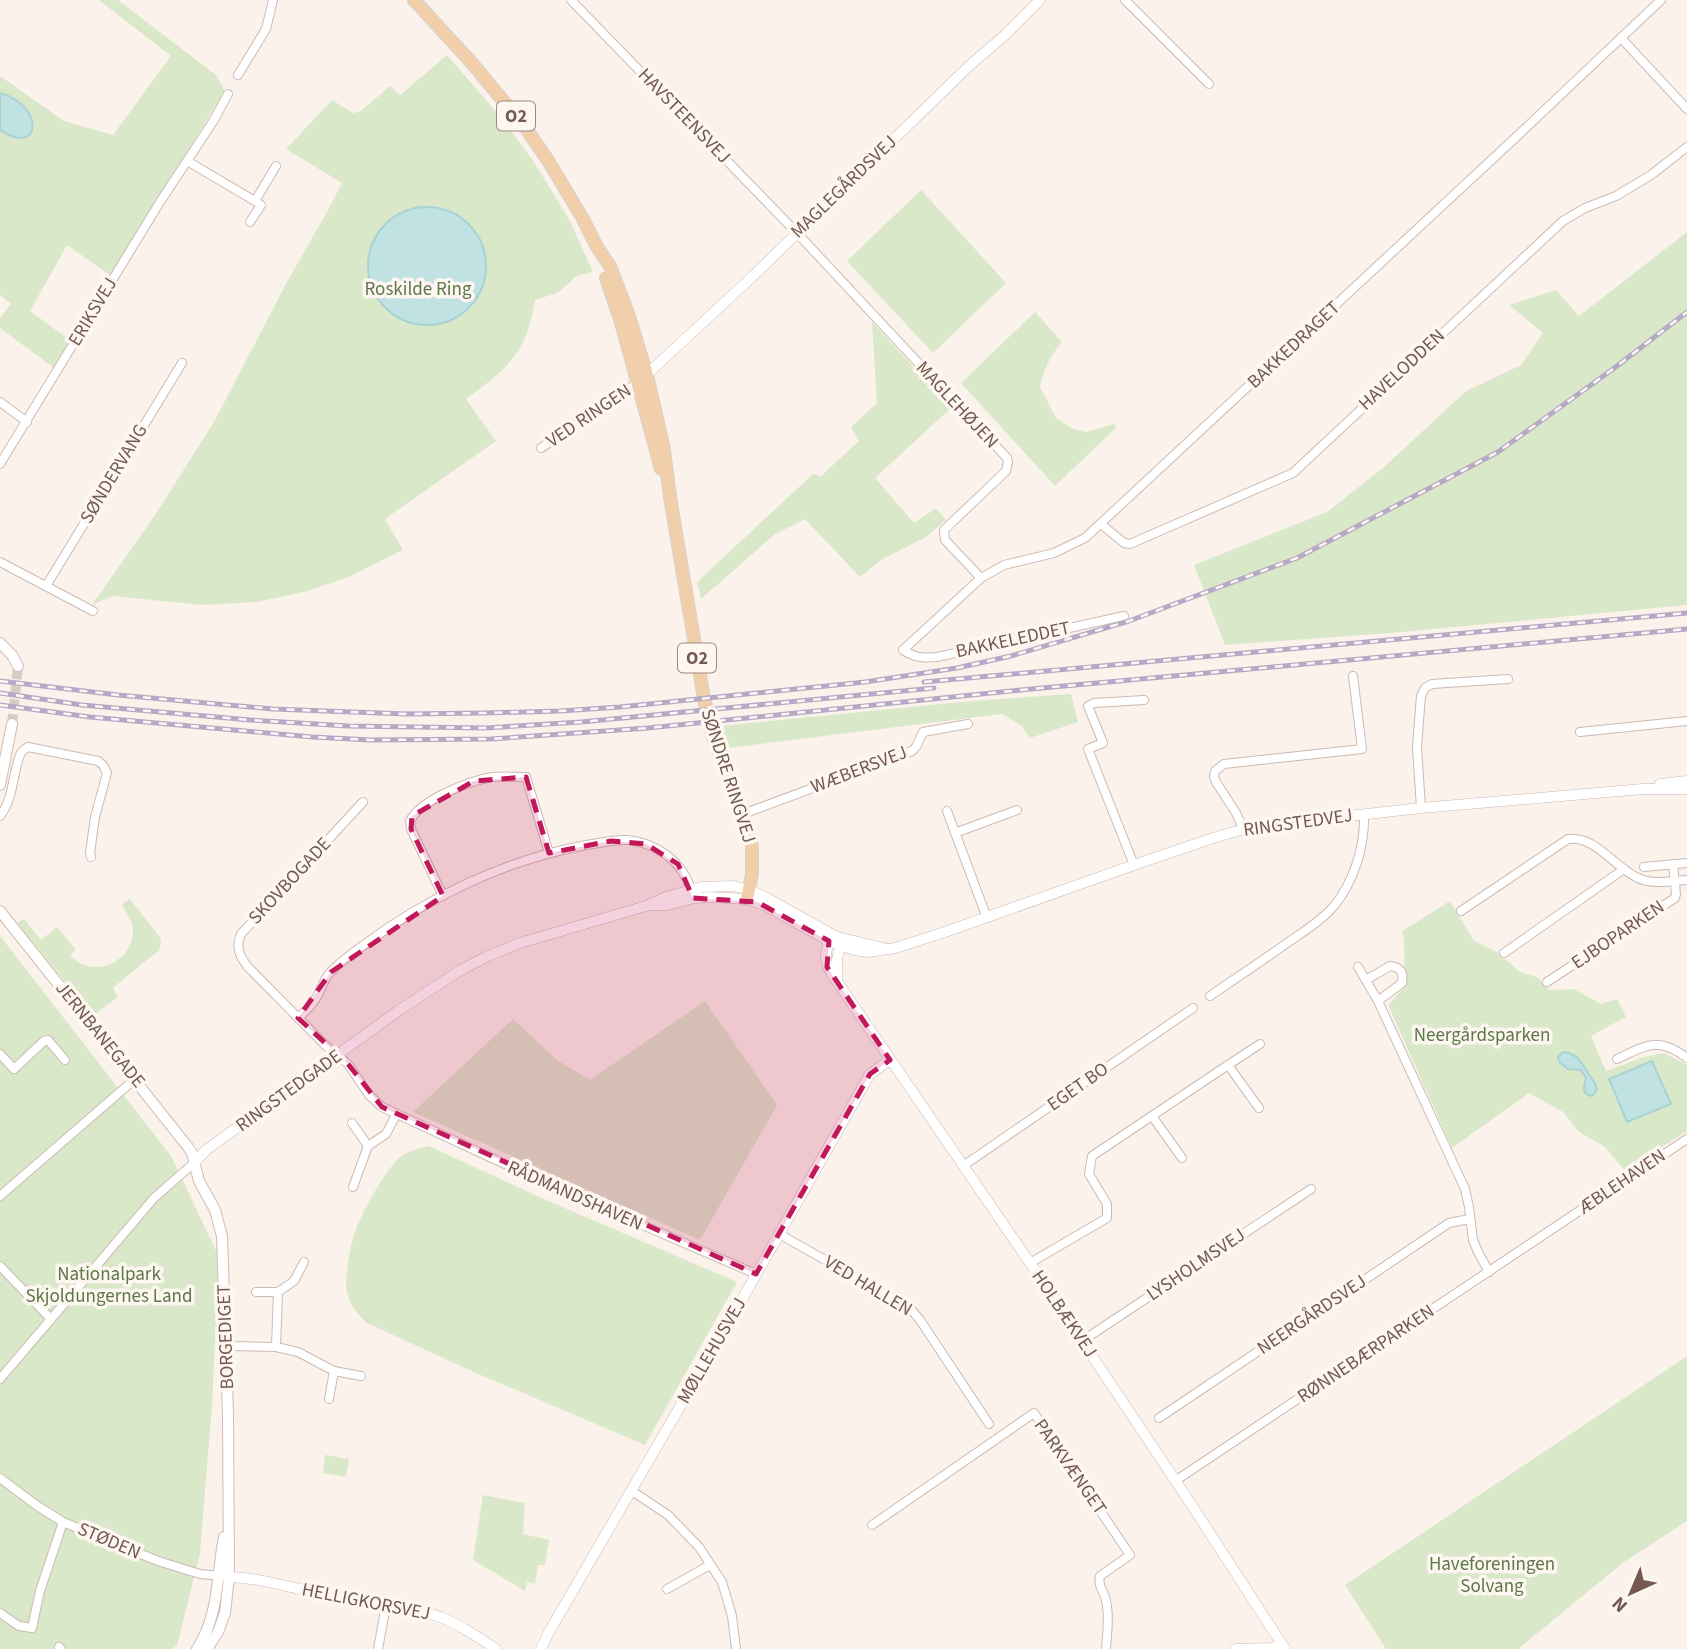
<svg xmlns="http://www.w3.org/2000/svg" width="1687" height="1649" viewBox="0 0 1687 1649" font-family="'Source Sans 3',sans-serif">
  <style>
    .green { fill: #dae8ca }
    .water { fill: #c1e2e3; stroke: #a8d2d4; stroke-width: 2 }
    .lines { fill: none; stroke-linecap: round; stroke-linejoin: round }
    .secondary-tunnel { stroke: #d9ccc4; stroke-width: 10; stroke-dasharray: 10 5; stroke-linecap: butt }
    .minor-casing { stroke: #ccbab2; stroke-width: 10 }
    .tertiary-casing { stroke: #ccbab2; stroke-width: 11 }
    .secondary-casing { stroke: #d1bcb2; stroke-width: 12 }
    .primary-casing { stroke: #d8d1ce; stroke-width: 14 }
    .minor { stroke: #fff; stroke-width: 8 }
    .tertiary { stroke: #fff; stroke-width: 10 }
    .secondary { stroke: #fff; stroke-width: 10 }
    .primary { stroke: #f2cfab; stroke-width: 12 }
    .rail-casing { stroke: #b5a9c5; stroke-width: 5 }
    .rail { stroke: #fef7f1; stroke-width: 2.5; stroke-dasharray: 8; stroke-linecap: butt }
    .marked { fill: #c2185b; fill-opacity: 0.2; stroke: #c2185b; stroke-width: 5; stroke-dasharray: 14 9; stroke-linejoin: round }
    .labels { text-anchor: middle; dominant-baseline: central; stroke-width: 7; stroke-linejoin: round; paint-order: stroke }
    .shield { fill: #fef7f1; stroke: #9d8880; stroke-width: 2 }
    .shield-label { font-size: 18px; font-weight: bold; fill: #745950 }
    .street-label { font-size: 19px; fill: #745950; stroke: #fef7f1 }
    .park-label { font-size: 19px; fill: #5d7849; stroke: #fef7f1 }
  </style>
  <rect width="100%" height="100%" fill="#fbf3eb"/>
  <g class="green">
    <path d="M99,0H118L216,75L225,91L110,275L67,245L30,311L71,341L54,368L0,328V318L11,304L0,295V76L64,121L113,135L171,56Z"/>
    <path d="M447,55L499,115L534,162L570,221L593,272L576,276L567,285L557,293L535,300C527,353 507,369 466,399L496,441L385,519L403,550L351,576L308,591L257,602L201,605L113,596L92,605L155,515L214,422L287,282L328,210L342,183L286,149L332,100L353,113L361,111L390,86L400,95Z"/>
    <path d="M921,190L1006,283L933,353L847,261Z"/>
    <path d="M1687,232V605L1391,633L1225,645L1194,565L1327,512L1383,468L1466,391L1521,365L1543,333L1509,305L1556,290L1579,316Z"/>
    <path d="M1035,312L1062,342C1050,356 1044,369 1040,387L1056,418L1073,429L1087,432L1114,424L1117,427L1055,486L961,383Z"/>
    <path d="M872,322L951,408L875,478L914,523L936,508L946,520L926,537L881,560L860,577L805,519L775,534L701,599L697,582L814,473L820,477L859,441L851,427L877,403Z"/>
    <path d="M1071,694L1078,722L1030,738L1022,726L1002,714L728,748L720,726L971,701Z"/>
    <path d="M130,899L159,936C162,941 161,944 159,950L114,987L113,989L118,997L93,1016L17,923L24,919L41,940L57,927L76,950L70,955C92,980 134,963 133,929C132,919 126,913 122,904Z"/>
    <path d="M1450,901L1474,941L1497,952L1520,972L1537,977L1550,990L1574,989L1601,1004L1617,999L1626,1017L1591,1036L1606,1071L1644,1057L1664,1053L1687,1065V1131L1625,1171L1605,1147L1579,1132L1563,1112L1529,1093L1452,1148L1388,1005L1405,987L1404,940L1402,931Z"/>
    <path d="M0,936L171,1156L219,1257L212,1405L200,1553L177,1645L172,1649H0Z"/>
    <path d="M705,1001L777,1105L700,1240L413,1112L513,1019L558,1061L590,1080Z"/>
    <path d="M429,1146L546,1200L737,1282L645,1445L469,1370L367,1323C358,1315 349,1304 347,1292C344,1280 350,1245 355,1233C360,1215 388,1164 403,1155C411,1150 420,1148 429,1146Z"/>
    <path d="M1687,1356V1521L1624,1562L1518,1649H1386L1345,1585Z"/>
    <path d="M325,1455L349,1459L346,1477L323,1473Z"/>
    <path d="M483,1495L525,1503L523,1534L549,1540L545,1565H538L535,1584L527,1582L525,1591L473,1560Z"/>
  </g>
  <g class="water">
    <path d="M0,93C45,106 42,157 0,130Z"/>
    <circle cx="427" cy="266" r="59"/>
    <path d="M1564,1052C1579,1054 1582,1064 1590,1076C1591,1078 1596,1083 1596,1086C1598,1092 1595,1092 1592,1096C1581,1094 1584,1087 1586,1078L1581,1070L1568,1069L1559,1062L1558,1057L1561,1053Z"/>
    <path d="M1652,1061L1671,1104L1627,1122L1609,1079Z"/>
  </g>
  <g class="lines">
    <path class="secondary-tunnel" d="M12,724L18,666"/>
    <g class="minor-casing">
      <g id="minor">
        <path d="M571,0L797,233L1007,458L1008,462L1006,471L944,530L945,540L981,578"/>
        <path d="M1125,0L1209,84"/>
        <path d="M1621,38L1687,109"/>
        <path d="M238,75L266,29L273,0"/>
        <path d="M187,161L255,201L276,166"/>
        <path d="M250,222L261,205L255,201"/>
        <path d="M0,402L27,422"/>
        <path d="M541,448L637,383"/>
        <path d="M0,464L160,202L214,120L228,94"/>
        <path d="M1101,524L1124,543L1130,544L1293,473L1563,221L1585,208L1616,196L1651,175L1687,147"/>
        <path d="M0,562L93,611"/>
        <path d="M46,586L182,363"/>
        <path d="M1124,616L937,657C923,658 915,658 903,650L981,578L1004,565L1054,553L1085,538L1514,139L1661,0"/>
        <path d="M1580,732L1687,721"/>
        <path d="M363,802L241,934C235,947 240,957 248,967L326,1046L348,1064L369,1095L382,1107L550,1185L756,1274"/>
        <path d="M1421,808L1417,747L1421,696L1425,688L1432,684L1508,679"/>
        <path d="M947,811L987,918"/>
        <path d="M743,814L912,751L916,747L923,732L968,724"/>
        <path d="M0,816C14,798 12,775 20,755C22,750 24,750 28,747L98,761L103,765L107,773L95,817L90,853L91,857"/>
        <path d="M1244,830L1236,813L1216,782L1214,777L1215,771L1224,764L1362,749L1353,676"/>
        <path d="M955,833L1017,810"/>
        <path d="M1134,865L1088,749L1103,743L1088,706L1094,703L1144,700"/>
        <path d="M1644,867L1687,863"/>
        <path d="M443,896L411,829L410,821C420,800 469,781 492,777C503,776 514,777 526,777L549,853"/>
        <path d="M1461,911L1568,839C1595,835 1615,868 1638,878C1652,885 1672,881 1687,880"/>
        <path d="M1504,953L1624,869"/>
        <path d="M1358,967L1378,1001L1465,1189L1469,1207L1473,1240L1478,1252L1489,1272"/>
        <path d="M1366,980L1390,966C1401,967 1404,973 1402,983L1378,1001"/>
        <path d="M1547,982L1675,898L1676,894L1673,864"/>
        <path d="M1210,996C1236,978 1262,961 1287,943C1303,932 1321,921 1334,906C1354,881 1365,847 1364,814"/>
        <path d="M298,1018C305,1012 312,1006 316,998C321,991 323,982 328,975C337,964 350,955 361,947C426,898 505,860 586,845C600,843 615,839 628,840C657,843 683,862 691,890"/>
        <path d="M0,1054L14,1069L44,1041L48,1040L65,1060"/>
        <path d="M1617,1059C1647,1045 1658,1036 1687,1058"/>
        <path d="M1228,1065L1260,1044"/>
        <path d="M1152,1116L1182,1158"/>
        <path d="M352,1123L368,1146"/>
        <path d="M963,1166L1193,1008"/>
        <path d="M353,1187L368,1146L386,1134L396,1115"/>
        <path d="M0,1196L135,1079"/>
        <path d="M779,1234L909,1307L920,1320L989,1424"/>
        <path d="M1030,1263L1107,1218V1204L1089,1174L1092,1156L1228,1065L1259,1108"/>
        <path d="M0,1266L51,1319"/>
        <path d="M256,1292H278"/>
        <path d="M1082,1341L1311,1189"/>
        <path d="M226,1346L276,1347L298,1352L334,1371L329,1399"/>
        <path d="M276,1347L278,1292L294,1281L304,1262"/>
        <path d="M334,1371L361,1376"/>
        <path d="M0,1379L154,1198L195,1162"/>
        <path d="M1159,1418L1449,1223L1470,1219"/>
        <path d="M0,1478L36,1505L63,1522L158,1561L200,1574L222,1576"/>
        <path d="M1175,1481L1687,1139"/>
        <path d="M632,1491L668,1515L699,1547L722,1582L732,1616L736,1649"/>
        <path d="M872,1525L1034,1413L1130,1555L1100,1576C1098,1585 1102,1589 1105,1597C1110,1613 1107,1633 1106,1649"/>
        <path d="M667,1589L710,1565"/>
        <path d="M0,1613L19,1626L32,1628L40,1591L63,1522"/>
        <path d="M59,1647L61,1649"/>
        <path d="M378,1649L386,1605"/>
      </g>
    </g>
    <g class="tertiary-casing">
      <g id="tertiary">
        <path d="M643,378L752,277L969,66L1005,35L1040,0"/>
        <path d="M1660,784L1687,781"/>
        <path d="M649,905H668L694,898L710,897L747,899L766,906L829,941L854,950L868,952L895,948L942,933L1134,865L1213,838L1251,827L1421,808L1643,789H1687"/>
        <path d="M837,937L829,941C825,954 824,962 832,974L1030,1263L1189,1501L1285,1649"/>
        <path d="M837,981V960L840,946L838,941"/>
        <path d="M195,1162L206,1150L398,1011L459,971L488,956L520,943L646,906L666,897L702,887L733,886L750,890L767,898L837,937L884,948"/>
        <path d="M229,1577C263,1578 296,1589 329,1596C364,1602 407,1605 440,1617C460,1625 478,1637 496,1649"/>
        <path d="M541,1649L549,1632L728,1324L870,1074L890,1060"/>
        <path d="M1235,1649L1272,1648L1281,1644"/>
      </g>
    </g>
    <g class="secondary-casing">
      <g id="secondary">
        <path d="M0,643L12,655L18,666"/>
        <path d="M0,785L12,724"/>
        <path d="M0,911L188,1147L192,1153L199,1181L215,1210L222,1236L228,1415L229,1577L225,1613L218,1632L207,1649"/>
        <path d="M197,1649C220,1613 216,1577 224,1537"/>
      </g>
    </g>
    <g class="primary-casing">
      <g id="primary">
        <path d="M414,0L471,62L525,127L549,162L583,219L597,247L610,266L629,316L647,375L664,449L670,497L703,693L713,738L743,814L752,846V874L747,899"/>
        <path d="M606,278L620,319L661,469"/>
      </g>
    </g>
    <use href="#minor" class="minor"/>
    <use href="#tertiary" class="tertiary"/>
    <use href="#secondary" class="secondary"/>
    <use href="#primary" class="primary"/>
    <g class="rail-casing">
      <g id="rail">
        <path d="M0,681L118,695L273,709L406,714L485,713L560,711L620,707L865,682L957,668L1011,656L1129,621L1297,558L1498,452L1613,369L1687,312"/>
        <path d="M924,682L1687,613"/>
        <path d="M0,693L82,705L250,720L348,726L486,728L581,722L934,688"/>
        <path d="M0,705L90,717L312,737L371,740L491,739L648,728L1031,689L1687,629"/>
      </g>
    </g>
    <use href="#rail" class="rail"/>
  </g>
  <path class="marked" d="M526,777L549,853L611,841L646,844L678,864L693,898L757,902L829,941L827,967L890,1060L870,1074L756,1274L382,1107L348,1064L298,1018L331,972L443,896L411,829L412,816L474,781Z"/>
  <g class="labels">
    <g class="shield">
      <rect x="497" y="101.5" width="38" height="29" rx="5"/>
      <rect x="678" y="643.5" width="38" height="29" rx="5"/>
    </g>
    <g class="shield-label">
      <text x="516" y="116">O2</text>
      <text x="697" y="658">O2</text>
    </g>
    <g class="street-label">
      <text transform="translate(684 116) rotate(46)">HAVSTEENSVEJ</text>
      <text transform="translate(844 187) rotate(-44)">MAGLEGÅRDSVEJ</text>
      <text transform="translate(93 312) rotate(-59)">ERIKSVEJ</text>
      <text transform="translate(1294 345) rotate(-43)">BAKKEDRAGET</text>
      <text transform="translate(1402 370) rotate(-43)">HAVELODDEN</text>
      <text transform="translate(957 405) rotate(47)">MAGLEHØJEN</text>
      <text transform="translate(589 416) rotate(-34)">VED RINGEN</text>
      <text transform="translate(114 474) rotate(-59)">SØNDERVANG</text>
      <text transform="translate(1013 640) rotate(-12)">BAKKELEDDET</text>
      <text transform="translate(859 770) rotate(-21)">WÆBERSVEJ</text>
      <text transform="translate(728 776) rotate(72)">SØNDRE RINGVEJ</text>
      <text transform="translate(1298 823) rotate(-8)">RINGSTEDVEJ</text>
      <text transform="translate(290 881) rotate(-47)">SKOVBOGADE</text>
      <text transform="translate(1618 935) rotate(-34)">EJBOPARKEN</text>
      <text transform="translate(100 1035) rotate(51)">JERNBANEGADE</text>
      <text transform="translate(1078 1087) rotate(-35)">EGET BO</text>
      <text transform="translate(289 1091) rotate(-36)">RINGSTEDGADE</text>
      <text transform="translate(1622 1182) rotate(-34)">ÆBLEHAVEN</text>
      <text transform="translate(575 1196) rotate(24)">RÅDMANDSHAVEN</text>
      <text transform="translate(1196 1265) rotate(-34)">LYSHOLMSVEJ</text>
      <text transform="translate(868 1286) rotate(31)">VED HALLEN</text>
      <text transform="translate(1064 1314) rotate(56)">HOLBÆKVEJ</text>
      <text transform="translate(1312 1315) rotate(-34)">NEERGÅRDSVEJ</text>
      <text transform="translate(226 1337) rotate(-92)">BORGEDIGET</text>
      <text transform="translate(712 1351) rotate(-60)">MØLLEHUSVEJ</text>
      <text transform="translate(1366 1354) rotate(-34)">RØNNEBÆRPARKEN</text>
      <text transform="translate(1070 1467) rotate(55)">PARKVÆNGET</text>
      <text transform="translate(109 1541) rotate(23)">STØDEN</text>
      <text transform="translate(366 1602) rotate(11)">HELLIGKORSVEJ</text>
    </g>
    <g class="park-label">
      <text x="418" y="289">Roskilde Ring</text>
      <text x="1482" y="1035">Neergårdsparken</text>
      <text x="109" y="1274">Nationalpark<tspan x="109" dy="22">Skjoldungernes Land</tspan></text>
      <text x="1492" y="1564">Haveforeningen<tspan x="1492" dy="22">Solvang</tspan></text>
    </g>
  </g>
  <g transform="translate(1631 1593) rotate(224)" stroke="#fef7f1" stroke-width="5" paint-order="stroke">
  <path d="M0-5L12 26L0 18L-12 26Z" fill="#745950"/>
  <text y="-10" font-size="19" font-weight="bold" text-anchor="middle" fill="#745950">N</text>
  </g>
</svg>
